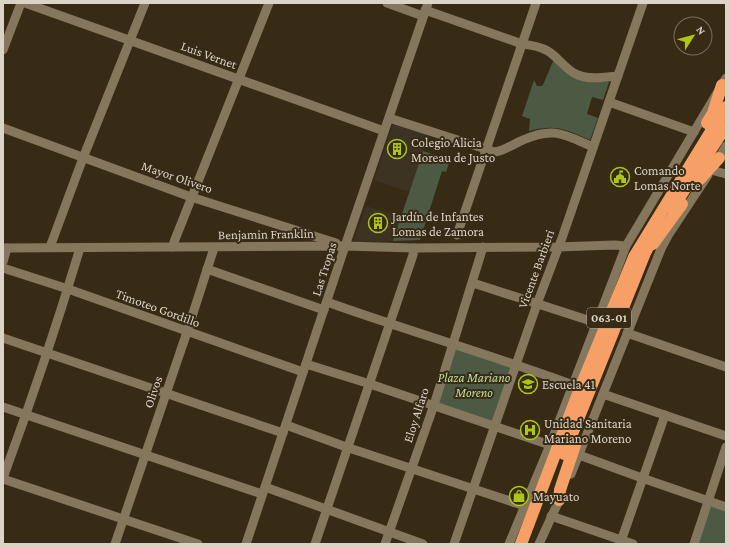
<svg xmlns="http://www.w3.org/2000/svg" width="729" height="547" viewBox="0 0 729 547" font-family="'Crimson Pro',serif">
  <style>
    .education { fill: #3d3323 }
    .green { fill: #4d5a43 }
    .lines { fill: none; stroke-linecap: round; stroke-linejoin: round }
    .minor { stroke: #85765e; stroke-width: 9 }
    .highway { stroke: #f69f66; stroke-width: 12 }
    .labels { text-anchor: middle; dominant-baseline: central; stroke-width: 4; stroke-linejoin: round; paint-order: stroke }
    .shield { fill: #372b15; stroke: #aaa191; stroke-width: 1 }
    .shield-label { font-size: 12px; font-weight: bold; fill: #dbd3c6 }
    .street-label { font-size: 13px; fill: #dbd3c6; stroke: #372b15 }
    .poi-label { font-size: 13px; fill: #dbd3c6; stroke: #372b15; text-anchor: start }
    .park-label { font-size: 13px; font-style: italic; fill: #bedfa2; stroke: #372b15 }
  </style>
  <rect width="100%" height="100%" fill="#372b15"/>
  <g class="education">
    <path d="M394,121L429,134L409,192L374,180Z"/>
    <path d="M366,206L401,217L393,241L357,242L354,240Z"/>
  </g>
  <g class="green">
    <path d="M554,59L590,81L609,82L603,100L592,97L587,114L598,118L590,140C565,129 556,124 529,131L530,119L522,116L534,80L537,86H542L543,85Z"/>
    <path d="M423,151L450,160L446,172L442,171L420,240L393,241Z"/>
    <path d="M453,343L514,363L495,427L434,405Z"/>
    <path d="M708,501L726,507V544H694Z"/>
  </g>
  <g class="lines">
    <g class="minor">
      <path d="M25,3L384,131"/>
      <path d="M387,3L423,16"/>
      <path d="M425,10L522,44C530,45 539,46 546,50C558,56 565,70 578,75C590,80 605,77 618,76"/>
      <path d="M3,50L21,3"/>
      <path d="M609,102L694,132"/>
      <path d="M389,118L495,152C506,150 513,144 523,140C554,126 565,135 593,147"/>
      <path d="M3,128L191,197L336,243"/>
      <path d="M716,163L726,146"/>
      <path d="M711,170L726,174"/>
      <path d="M457,235L536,3"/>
      <path d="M50,247L83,158L145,3"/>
      <path d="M173,247L174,242L269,3"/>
      <path d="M3,248L345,246L414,248L557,247L614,245L626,246"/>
      <path d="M3,262L7,248"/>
      <path d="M3,268L68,289L303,372"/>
      <path d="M207,269L324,310"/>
      <path d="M473,283L597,323"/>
      <path d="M327,302C408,331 492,355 573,385"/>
      <path d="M627,333L726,367"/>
      <path d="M3,338L283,433"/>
      <path d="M306,364L370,384L550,445"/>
      <path d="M603,394L726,436"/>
      <path d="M3,407L262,494"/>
      <path d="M286,425L349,448L525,506"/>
      <path d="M579,455L642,478L726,507"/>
      <path d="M571,474L661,249L669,234L708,175"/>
      <path d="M3,478C31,402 57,325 80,248"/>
      <path d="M3,479L198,544"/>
      <path d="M265,487L423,544"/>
      <path d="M551,516L633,544"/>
      <path d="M115,544L187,332L214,248"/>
      <path d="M246,544L345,246L428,3"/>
      <path d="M315,544L413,255L414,248"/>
      <path d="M385,544L434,405L483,247"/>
      <path d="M454,544L537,304L562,238L643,3"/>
      <path d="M509,544L550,445L626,246L726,78"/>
      <path d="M539,544L562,494"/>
      <path d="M620,544L665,415"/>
      <path d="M694,544L726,447"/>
    </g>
    <g class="highway">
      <path d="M707,123L713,113L722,85"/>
      <path d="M700,179L719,158"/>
      <path d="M672,209L726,126"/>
      <path d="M653,244L682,204"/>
      <path d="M564,454L645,253L655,234"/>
      <path d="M559,500L560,490L575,445"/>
      <path d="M521,544L579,391L634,257L726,107"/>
    </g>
  </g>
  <defs>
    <g id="building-ring" transform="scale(1)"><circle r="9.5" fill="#372b15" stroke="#acc613" stroke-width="1.5"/><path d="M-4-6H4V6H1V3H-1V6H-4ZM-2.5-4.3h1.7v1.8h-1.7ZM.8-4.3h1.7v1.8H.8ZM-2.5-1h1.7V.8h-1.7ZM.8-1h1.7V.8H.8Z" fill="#acc613"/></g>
    <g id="civic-ring" transform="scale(1)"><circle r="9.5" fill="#372b15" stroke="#acc613" stroke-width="1.5"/><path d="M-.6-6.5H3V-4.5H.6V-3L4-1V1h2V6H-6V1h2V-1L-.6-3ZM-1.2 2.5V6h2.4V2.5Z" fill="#acc613"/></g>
    <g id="school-ring" transform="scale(1)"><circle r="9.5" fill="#372b15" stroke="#acc613" stroke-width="1.5"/><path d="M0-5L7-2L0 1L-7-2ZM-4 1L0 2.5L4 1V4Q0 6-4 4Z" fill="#acc613"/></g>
    <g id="hospital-ring" transform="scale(1)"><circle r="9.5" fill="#372b15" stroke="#acc613" stroke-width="1.5"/><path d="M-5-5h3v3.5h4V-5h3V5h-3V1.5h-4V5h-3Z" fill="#acc613"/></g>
    <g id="shop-ring" transform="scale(1)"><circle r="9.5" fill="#372b15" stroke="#acc613" stroke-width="1.5"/><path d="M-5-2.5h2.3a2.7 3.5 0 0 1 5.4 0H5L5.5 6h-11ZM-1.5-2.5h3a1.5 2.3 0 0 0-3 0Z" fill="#acc613"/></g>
  </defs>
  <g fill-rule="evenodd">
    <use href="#building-ring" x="397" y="149"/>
    <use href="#civic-ring" x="620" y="177"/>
    <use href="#building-ring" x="378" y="223"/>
    <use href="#school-ring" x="528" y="384"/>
    <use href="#hospital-ring" x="530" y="430"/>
    <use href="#shop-ring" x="519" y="496"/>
  </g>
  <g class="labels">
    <rect class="shield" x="587" y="308" width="44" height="20" rx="3"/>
    <g class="shield-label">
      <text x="609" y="318">063-01</text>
    </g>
    <g class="street-label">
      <text transform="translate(209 55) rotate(20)">Luis Vernet</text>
      <text transform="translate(177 177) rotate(19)">Mayor Olivero</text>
      <text transform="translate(266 234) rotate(-1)">Benjamin Franklin</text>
      <text transform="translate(324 269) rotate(-72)">Las Tropas</text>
      <text transform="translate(536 269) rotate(-70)">Vicente Barbieri</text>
      <text transform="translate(158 308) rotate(20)">Timoteo Gordillo</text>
      <text transform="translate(153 392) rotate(-71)">Olivos</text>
      <text transform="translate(416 415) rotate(-72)">Eloy Alfaro</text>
    </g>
    <g class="poi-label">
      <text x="411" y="142">Colegio Alicia<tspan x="411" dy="15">Moreau de Justo</tspan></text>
      <text x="634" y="170">Comando<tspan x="634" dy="15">Lomas Norte</tspan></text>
      <text x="392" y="216">Jardín de Infantes<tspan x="392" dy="15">Lomas de Zamora</tspan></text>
      <text x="542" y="384">Escuela 41</text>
      <text x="544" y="423">Unidad Sanitaria<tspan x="544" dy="15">Mariano Moreno</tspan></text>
      <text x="533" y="496">Mayuato</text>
    </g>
    <g class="park-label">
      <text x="474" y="377">Plaza Mariano<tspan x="474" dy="15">Moreno</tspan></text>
    </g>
  </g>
  <rect width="729" height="547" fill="none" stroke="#dbd3c6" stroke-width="8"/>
  <g transform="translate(693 36) rotate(54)"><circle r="19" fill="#372b15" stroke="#796e5c"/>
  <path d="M0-3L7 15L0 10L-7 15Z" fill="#acc613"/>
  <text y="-6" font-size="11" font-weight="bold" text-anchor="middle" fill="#dbd3c6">N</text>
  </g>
</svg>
